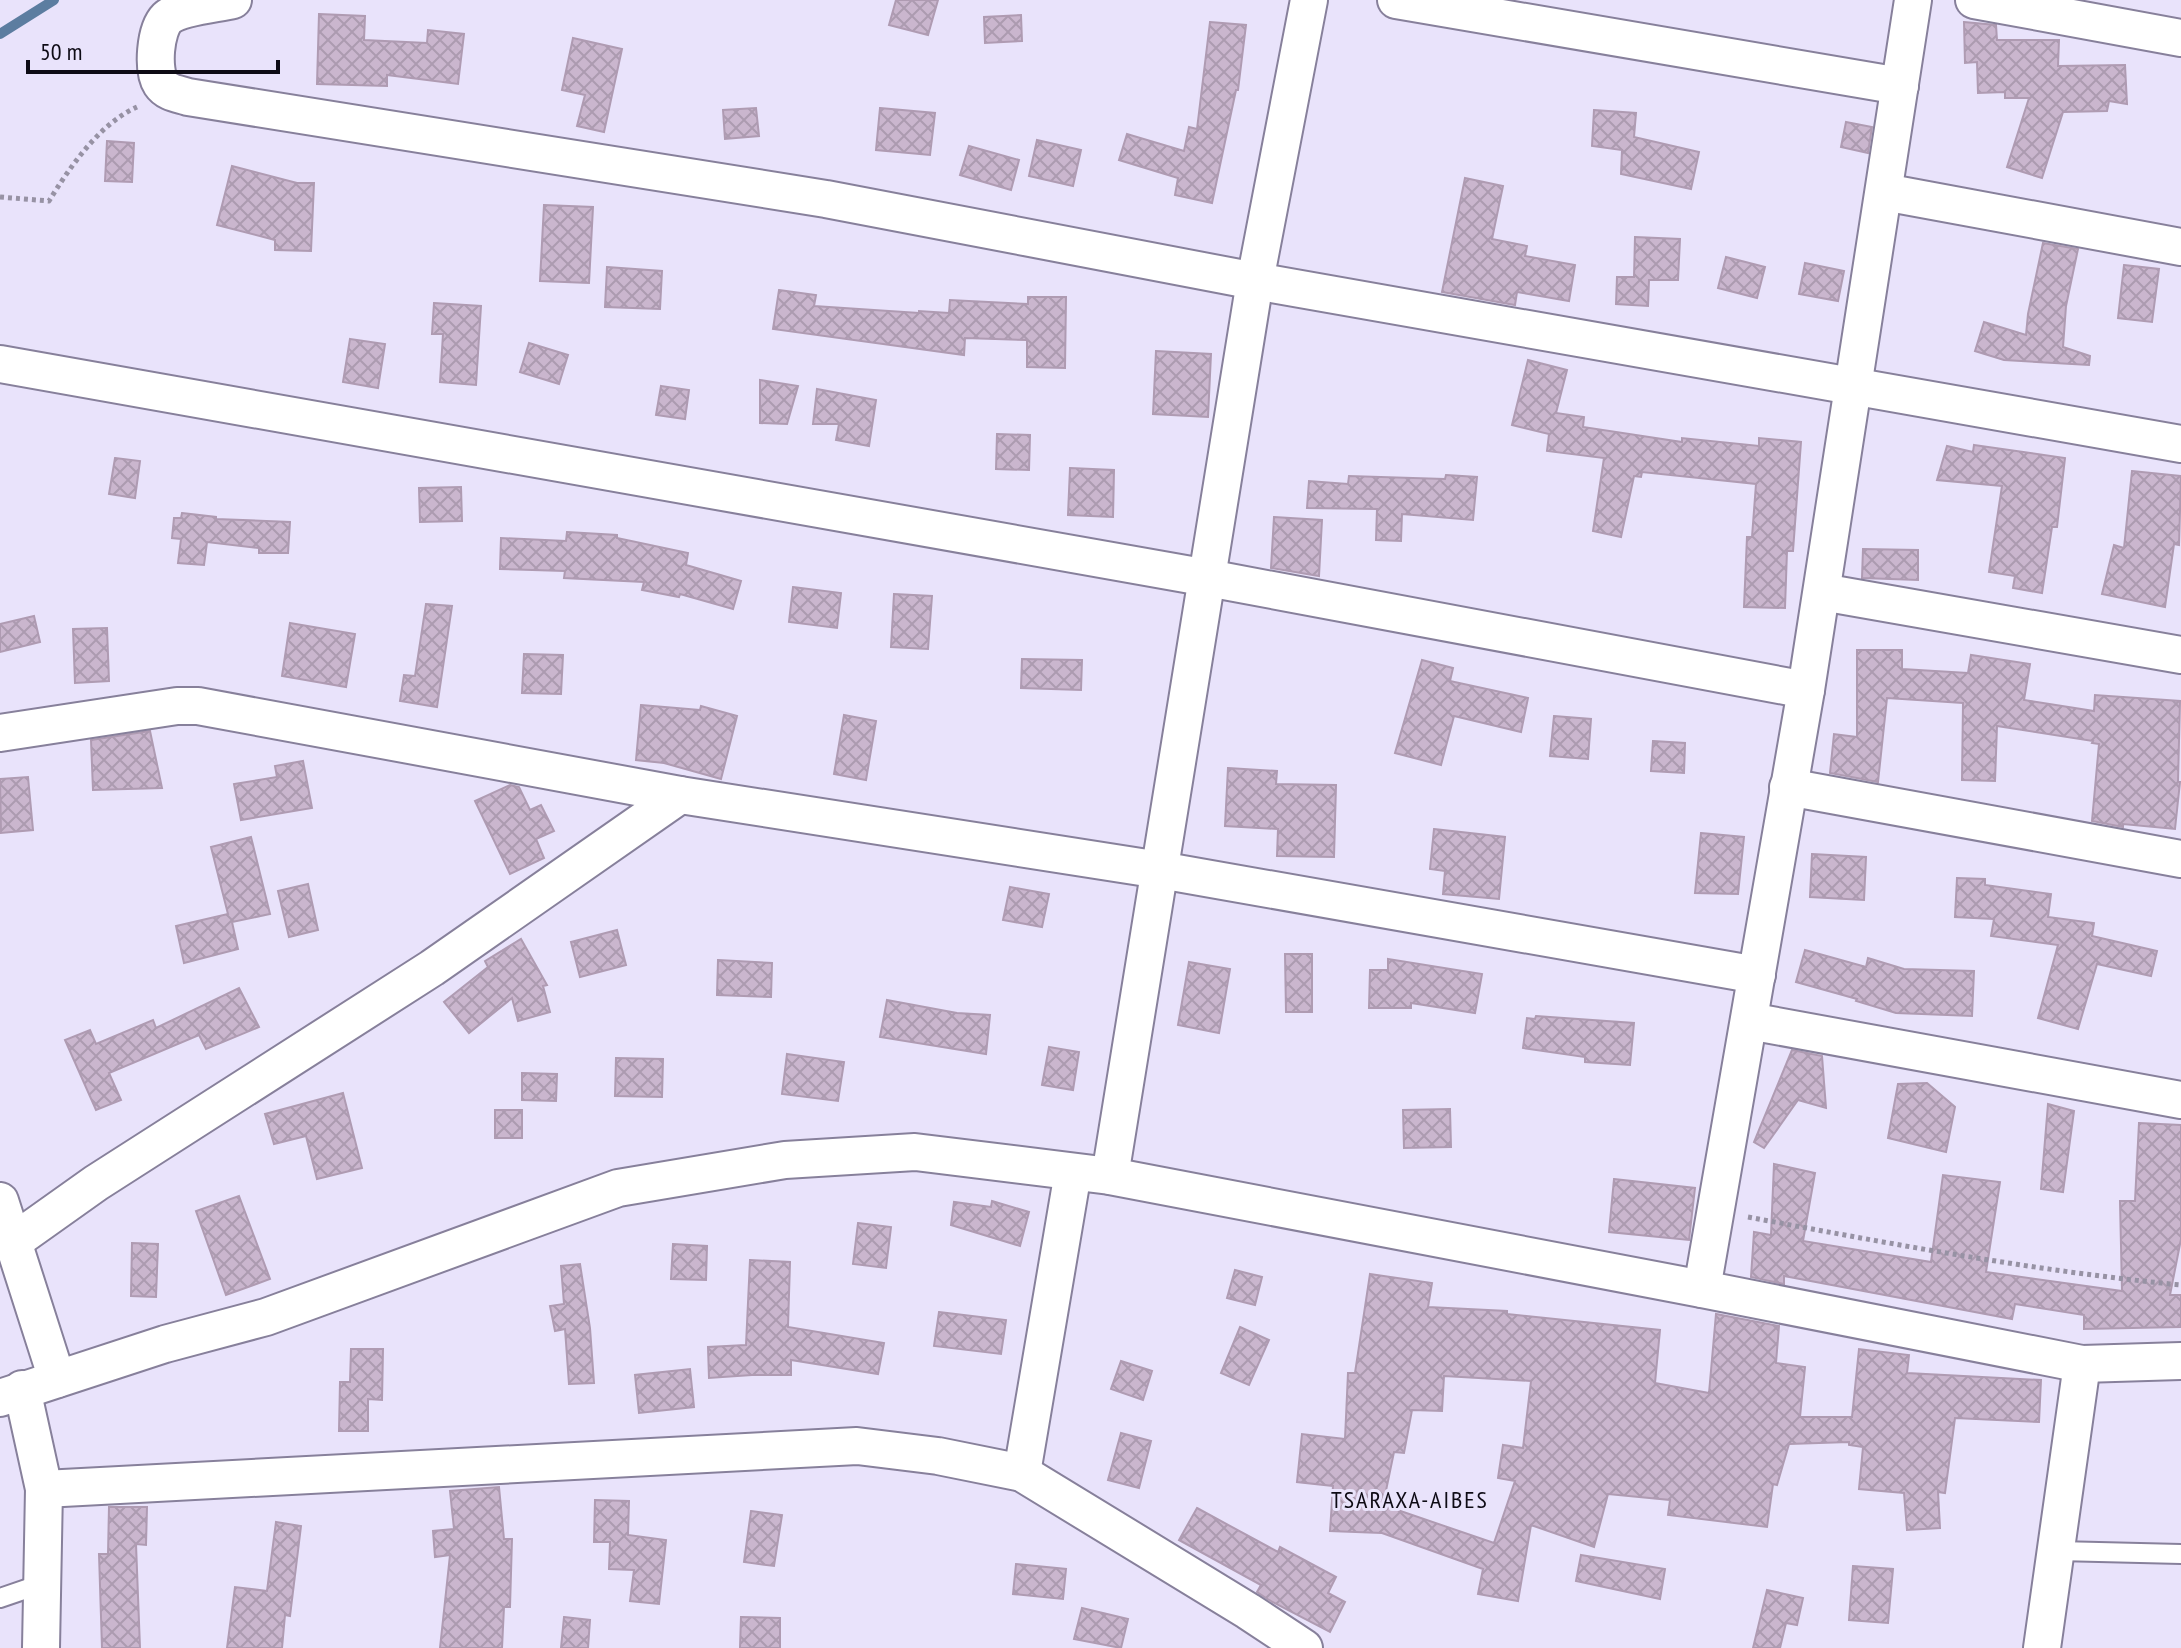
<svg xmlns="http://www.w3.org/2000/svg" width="2181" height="1648" viewBox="0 0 2181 1648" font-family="'PT Sans Narrow',sans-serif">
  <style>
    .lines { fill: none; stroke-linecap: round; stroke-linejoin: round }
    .stream { stroke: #5c7da0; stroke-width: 10 }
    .building { fill: url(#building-cross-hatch); stroke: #af9bb2; stroke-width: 2; fill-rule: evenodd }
    .service-casing { stroke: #87809b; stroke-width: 22 }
    .minor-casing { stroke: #87809b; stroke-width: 40 }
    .path { stroke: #9792a4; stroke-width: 5; stroke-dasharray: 4 4; stroke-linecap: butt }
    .service { stroke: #fff; stroke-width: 18 }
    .minor { stroke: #fff; stroke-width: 36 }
    .labels { text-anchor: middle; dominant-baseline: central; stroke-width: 6; stroke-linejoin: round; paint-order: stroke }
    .neighbourhood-label { font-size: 24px; letter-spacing: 2px; fill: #0e0b15; stroke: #e9e3fb }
  </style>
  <defs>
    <pattern id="building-cross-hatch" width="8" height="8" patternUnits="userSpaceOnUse" patternTransform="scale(2)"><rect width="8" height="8" fill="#cab6ce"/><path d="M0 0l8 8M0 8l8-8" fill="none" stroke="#ac9bb0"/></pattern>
  </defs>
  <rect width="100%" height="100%" fill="#e9e3fb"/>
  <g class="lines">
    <path class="stream" d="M0,34L54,0"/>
  </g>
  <g class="building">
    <path d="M896,0H938L928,35L889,25Z"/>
    <path d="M319,14L365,16L364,40L427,43L428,30L464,34L458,84L387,75V86L317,84Z"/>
    <path d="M1021,15L1022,41L985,43L984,17Z"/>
    <path d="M1210,22L1246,25L1238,90H1236L1212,203L1175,195L1178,178L1119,160L1127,134L1184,151L1189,127L1197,129Z"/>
    <path d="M1964,22L1996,25L1997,40H2059L2058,66L2125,65L2127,104L2109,101L2107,111L2063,112L2042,178L2007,167L2029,98H2005V92L1978,93L1977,62L1965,63Z"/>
    <path d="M573,38L622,49L604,132L577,126L585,95L562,90Z"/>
    <path d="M756,108L759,136L725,139L723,110Z"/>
    <path d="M880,108L935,113L930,155L876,150Z"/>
    <path d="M1594,110L1636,113L1634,137L1699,152L1691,189L1621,174L1622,150L1592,146Z"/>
    <path d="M1846,122L1872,127L1868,153L1841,147Z"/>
    <path d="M1037,140L1081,150L1073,186L1029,176Z"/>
    <path d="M107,141L134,143L132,182L105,181Z"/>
    <path d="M969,146L1019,160L1011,190L960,175Z"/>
    <path d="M232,166L297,183H314L311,251L275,250V240L217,225Z"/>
    <path d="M1465,178L1503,186L1492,239L1527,246L1525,256L1575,265L1569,301L1517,292L1515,305L1442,292Z"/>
    <path d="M544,205L593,207L589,283L540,281Z"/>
    <path d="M1635,237L1680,239L1678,280H1649L1648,306L1616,304L1617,277H1634Z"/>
    <path d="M2043,243L2078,249L2066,306L2063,347L2090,356L2089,365L2004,360L1975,351L1984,322L2026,335L2028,314Z"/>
    <path d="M1726,257L1765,267L1757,298L1718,288Z"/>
    <path d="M1805,263L1844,271L1838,301L1799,294Z"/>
    <path d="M2124,265L2159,269L2152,322L2118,318Z"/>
    <path d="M607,267L662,271L660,309L605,307Z"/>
    <path d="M779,290L816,295L814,306L919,313V311L949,313L950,300L1028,304V297H1066L1065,368L1027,367V340L965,338L964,355L773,329Z"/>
    <path d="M434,303L481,306L476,385L440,382L443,334H432Z"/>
    <path d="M350,339L385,344L378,388L343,382Z"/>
    <path d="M529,343L568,355L559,384L520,372Z"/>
    <path d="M1156,351L1211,354L1208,417L1153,414Z"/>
    <path d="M1528,360L1567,370L1556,413L1584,417L1583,427L1682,442V438L1759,446V438L1801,442L1793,551H1787L1785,608L1744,607L1747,537H1752L1756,484L1642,472L1641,477L1634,476L1621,537L1593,531L1604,458L1547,451L1549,434L1512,425Z"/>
    <path d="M760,380L798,386L787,424L760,423Z"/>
    <path d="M661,386L689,390L685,419L656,415Z"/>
    <path d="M817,389L876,400L869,446L836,440L839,424H813Z"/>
    <path d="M997,434L1030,435L1029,470L996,469Z"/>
    <path d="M1974,445L2065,458L2057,527H2052L2042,593L2013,588L2015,576L1989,572L2002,486L1937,480L1947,446L1973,452Z"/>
    <path d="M115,458L140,461L135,498L109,494Z"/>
    <path d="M1070,468L1114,470L1113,517L1068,515Z"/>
    <path d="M2132,471L2181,476L2179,545L2174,544L2165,607L2102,594L2114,545L2124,548Z"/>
    <path d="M1446,475L1477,477L1473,520L1402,514L1401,541L1376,540L1377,509L1307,508L1309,481L1348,484L1349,476L1445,479Z"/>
    <path d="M461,487L462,521L420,522L419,488Z"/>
    <path d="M182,513L216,517V519L290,522L288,553H259V548L207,542L204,565L178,563L181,539L172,538L174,518H181Z"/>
    <path d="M1274,517L1322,520L1319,576L1271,568Z"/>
    <path d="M567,532L617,535V538L688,553L686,565L741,581L733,609L680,594L679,597L642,590L644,582L564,578L565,571L500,569L501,538L566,541Z"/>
    <path d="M1863,549L1918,550V580L1862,578Z"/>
    <path d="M793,587L841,593L837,628L789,622Z"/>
    <path d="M894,594L932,596L928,649L891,647Z"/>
    <path d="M426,604L452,606L437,707L400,701L404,675L415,676Z"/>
    <path d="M34,616L40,642L0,652V624Z"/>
    <path d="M290,623L355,634L346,687L282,676Z"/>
    <path d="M107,628L109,681L75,683L73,629Z"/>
    <path d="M1857,650H1902V669L1968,673L1971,655L2030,664L2024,700L2094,711L2095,695L2180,701L2178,782H2180L2175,829L2123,824V827L2092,821L2099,744L2092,743L2093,741L1997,726L1995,781L1962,780L1963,703L1887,698L1878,782L1830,773L1834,734L1857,737Z"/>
    <path d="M524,654L563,655L561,694L522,693Z"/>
    <path d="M1022,659L1082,660L1081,690L1021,688Z"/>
    <path d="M1422,660L1453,668L1450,681L1528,698L1521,732L1454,716L1441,765L1395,753Z"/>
    <path d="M641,705L700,710L701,706L737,716L721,779L664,763L636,760Z"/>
    <path d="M844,715L876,721L866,780L834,774Z"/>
    <path d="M1554,716L1591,719L1588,759L1550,756Z"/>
    <path d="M150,731L162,788L93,790L91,740Z"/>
    <path d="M1653,741L1685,743L1684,773L1651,771Z"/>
    <path d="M303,761L312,808L241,820L234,784L277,777L275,766Z"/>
    <path d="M1228,768L1277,771L1276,784L1336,785L1334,857L1277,856L1278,829L1225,826Z"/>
    <path d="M28,777L33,830L1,833L0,779Z"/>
    <path d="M510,785L519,787L530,810L541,805L554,831L536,839L544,858L510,874L475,801Z"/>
    <path d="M1434,829L1505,837L1499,899L1443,894L1445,871L1430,869Z"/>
    <path d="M1701,833L1744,837L1738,894L1695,893Z"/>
    <path d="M251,837L270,914L232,922L238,949L184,963L176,926L228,914L211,847Z"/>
    <path d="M1812,854L1866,857L1864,900L1810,897Z"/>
    <path d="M1957,878L1985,879V885L2051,894L2048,917L2094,923L2092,936L2157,951L2151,976L2097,964L2078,1029L2038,1018L2058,945L1991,936L1994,919L1955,917Z"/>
    <path d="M308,884L318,930L289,937L278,891Z"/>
    <path d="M1010,887L1049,894L1042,927L1003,920Z"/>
    <path d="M617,930L626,965L580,977L571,942Z"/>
    <path d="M521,939L547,985L543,986L550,1012L518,1021L512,998L469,1033L444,1002L488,967L485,961Z"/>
    <path d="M1805,950L1866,967L1868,958L1904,969L1974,971L1972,1016L1896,1013L1856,1001L1857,999L1796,982Z"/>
    <path d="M1285,954H1312V1012H1286Z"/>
    <path d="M1388,959L1482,974L1475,1013L1411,1003V1008H1369L1370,970H1388Z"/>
    <path d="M718,960L772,963L771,997L717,995Z"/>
    <path d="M1189,962L1230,969L1219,1033L1178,1025Z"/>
    <path d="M239,988L259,1027L206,1049L199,1035L109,1073L121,1100L96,1110L65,1040L90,1030L96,1044L153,1020L156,1028Z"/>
    <path d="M887,1000L957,1013L990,1015L986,1054L880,1037Z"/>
    <path d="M1536,1016L1634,1023L1630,1065L1585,1062V1057L1523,1048L1527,1018L1535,1019Z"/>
    <path d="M1049,1047L1079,1052L1073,1090L1042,1085Z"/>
    <path d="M1792,1050L1822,1056L1826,1108L1798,1100L1764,1148L1754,1142Z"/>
    <path d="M787,1054L844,1062L838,1101L782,1094Z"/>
    <path d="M616,1058L663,1059L662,1097L615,1096Z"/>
    <path d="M522,1073L557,1074L556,1101L522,1100Z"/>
    <path d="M1927,1083L1955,1107L1946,1152L1888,1138L1898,1084Z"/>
    <path d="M343,1093L362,1168L317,1179L306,1136L274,1144L265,1114Z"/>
    <path d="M2048,1104L2074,1111L2063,1192L2041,1189Z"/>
    <path d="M1450,1109L1451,1147L1404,1148L1403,1110Z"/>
    <rect x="495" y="1110" width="27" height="28"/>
    <path d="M2139,1123L2181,1125V1239L2170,1295H2181V1327L2084,1329V1315L2015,1304L2012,1319L1784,1276V1284L1751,1277L1754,1232L1771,1235L1774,1164L1815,1173L1803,1241L1931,1262L1943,1175L2000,1182L1986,1272L2122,1291L2120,1201H2135Z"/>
    <path d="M1614,1179L1695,1188L1689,1240L1609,1232Z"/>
    <path d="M239,1196L270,1279L226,1295L196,1211Z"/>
    <path d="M992,1201L1029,1212L1020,1246L951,1225L954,1202L991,1207Z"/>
    <path d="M858,1223L891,1227L886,1268L853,1264Z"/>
    <path d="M132,1243L158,1244L156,1297L131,1296Z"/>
    <path d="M673,1244L707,1246L706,1280L671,1279Z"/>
    <path d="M750,1260L790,1262L788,1327L884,1343L878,1374L791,1360V1375H752L709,1378L708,1347L746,1345Z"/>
    <path d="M580,1264L590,1328L594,1383L569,1384L565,1329L555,1331L550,1306L564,1304L561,1266Z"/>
    <path d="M1235,1270L1262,1277L1255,1305L1227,1298Z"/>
    <path d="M1370,1274L1432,1283L1428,1307L1507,1311V1314L1660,1330L1655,1383L1709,1393L1716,1314L1779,1326L1776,1363L1805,1367L1800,1417H1852L1859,1349L1909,1355L1907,1373L2041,1380L2039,1422L1955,1418L1945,1493L1938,1492L1940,1528L1907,1530L1904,1493L1859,1489L1863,1447L1849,1445V1442L1789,1444L1777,1485L1773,1484L1767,1527L1668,1515L1670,1500L1608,1494L1594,1547L1531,1525L1518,1601L1478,1594L1483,1569L1382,1533L1330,1531L1333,1486L1297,1482L1302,1434L1345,1439L1348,1373H1355ZM1444,1376L1531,1381L1523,1448L1503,1445L1498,1478L1515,1481L1494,1543L1383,1505L1394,1452L1404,1453L1412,1410L1442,1411Z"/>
    <path d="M939,1312L1006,1320L1001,1354L934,1346Z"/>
    <path d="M1240,1327L1269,1340L1249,1385L1221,1373Z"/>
    <path d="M351,1349H383L382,1400L368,1399V1431H339L340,1382H350Z"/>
    <path d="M1121,1361L1152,1371L1143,1400L1111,1389Z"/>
    <path d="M690,1369L694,1407L639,1413L635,1375Z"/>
    <path d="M1121,1433L1151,1441L1139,1488L1108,1480Z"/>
    <path d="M499,1487L504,1539H512L510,1607H504L502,1648H440L450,1555L435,1557L433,1531L454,1529L450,1491Z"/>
    <path d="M595,1500L629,1501L628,1535L666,1540L659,1604L630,1601L634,1570L609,1569L610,1542H594Z"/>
    <path d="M109,1507H147L146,1545L136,1544L140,1648H102L99,1554H108Z"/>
    <path d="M1197,1508L1278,1552L1280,1547L1336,1577L1328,1593L1345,1602L1330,1632L1269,1600L1257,1592L1261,1585L1179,1540Z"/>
    <path d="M751,1511L782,1515L774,1566L744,1562Z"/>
    <path d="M276,1522L301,1526L290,1616L285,1615L282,1648H227L235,1587L267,1591Z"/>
    <path d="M1581,1555L1665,1569L1660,1599L1576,1581Z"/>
    <path d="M1016,1564L1066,1569L1063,1599L1013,1594Z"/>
    <path d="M1853,1566L1893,1569L1888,1623L1849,1620Z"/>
    <path d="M1767,1590L1803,1598L1797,1625L1786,1623L1780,1648H1753Z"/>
    <path d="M1082,1608L1128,1619L1121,1648L1074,1639Z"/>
    <path d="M564,1617L590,1620L588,1648H561Z"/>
    <path d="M741,1617L780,1618V1648H740Z"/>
  </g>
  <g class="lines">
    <g class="service-casing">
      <g id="service">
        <path d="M2058,1551L2181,1554"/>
        <path d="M0,1598L44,1583"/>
      </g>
    </g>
    <g class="minor-casing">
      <g id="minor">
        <path d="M233,0C217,4 179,7 167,18C155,30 152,70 161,84C167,93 179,94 188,97L826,199L1255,281L2181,444"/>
        <path d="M1396,0L1900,86"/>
        <path d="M1974,0L2181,38"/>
        <path d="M1884,192L2181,247"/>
        <path d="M0,364L1208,578L1806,690"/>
        <path d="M1822,592L2181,655"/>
        <path d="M0,733L177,706H198L680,795L1160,870L1757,975"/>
        <path d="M1788,787L2181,859"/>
        <path d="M1749,1021L2181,1100"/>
        <path d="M1110,1176L1255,281L1309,0"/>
        <path d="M0,1201L57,1379"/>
        <path d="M13,1242L96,1183L432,968L680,795"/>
        <path d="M1702,1289L1806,690L1913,0"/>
        <path d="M22,1389L44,1489L41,1648"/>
        <path d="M0,1398L165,1344L266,1317L618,1188L785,1160L915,1152L1110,1176L1702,1289L2082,1364L2181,1361"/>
        <path d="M1022,1473L1073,1172"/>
        <path d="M44,1489L857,1446L938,1456L1022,1473L1248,1611L1304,1648"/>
        <path d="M2042,1648L2082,1364"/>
      </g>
    </g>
    <g class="path">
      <path d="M0,197L49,201C70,167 99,124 137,107"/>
      <path d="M1748,1217C1892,1244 2035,1271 2181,1285"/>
    </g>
    <use href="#service" class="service"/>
    <use href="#minor" class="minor"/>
  </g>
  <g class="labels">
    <g class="neighbourhood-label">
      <text x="1410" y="1499">TSARAXA-AIBES</text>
    </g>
  </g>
  <path d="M28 60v12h250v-12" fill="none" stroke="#0e0b15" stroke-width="4"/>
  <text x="40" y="60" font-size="24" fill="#0e0b15" stroke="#e9e3fb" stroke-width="6" paint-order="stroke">50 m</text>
</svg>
